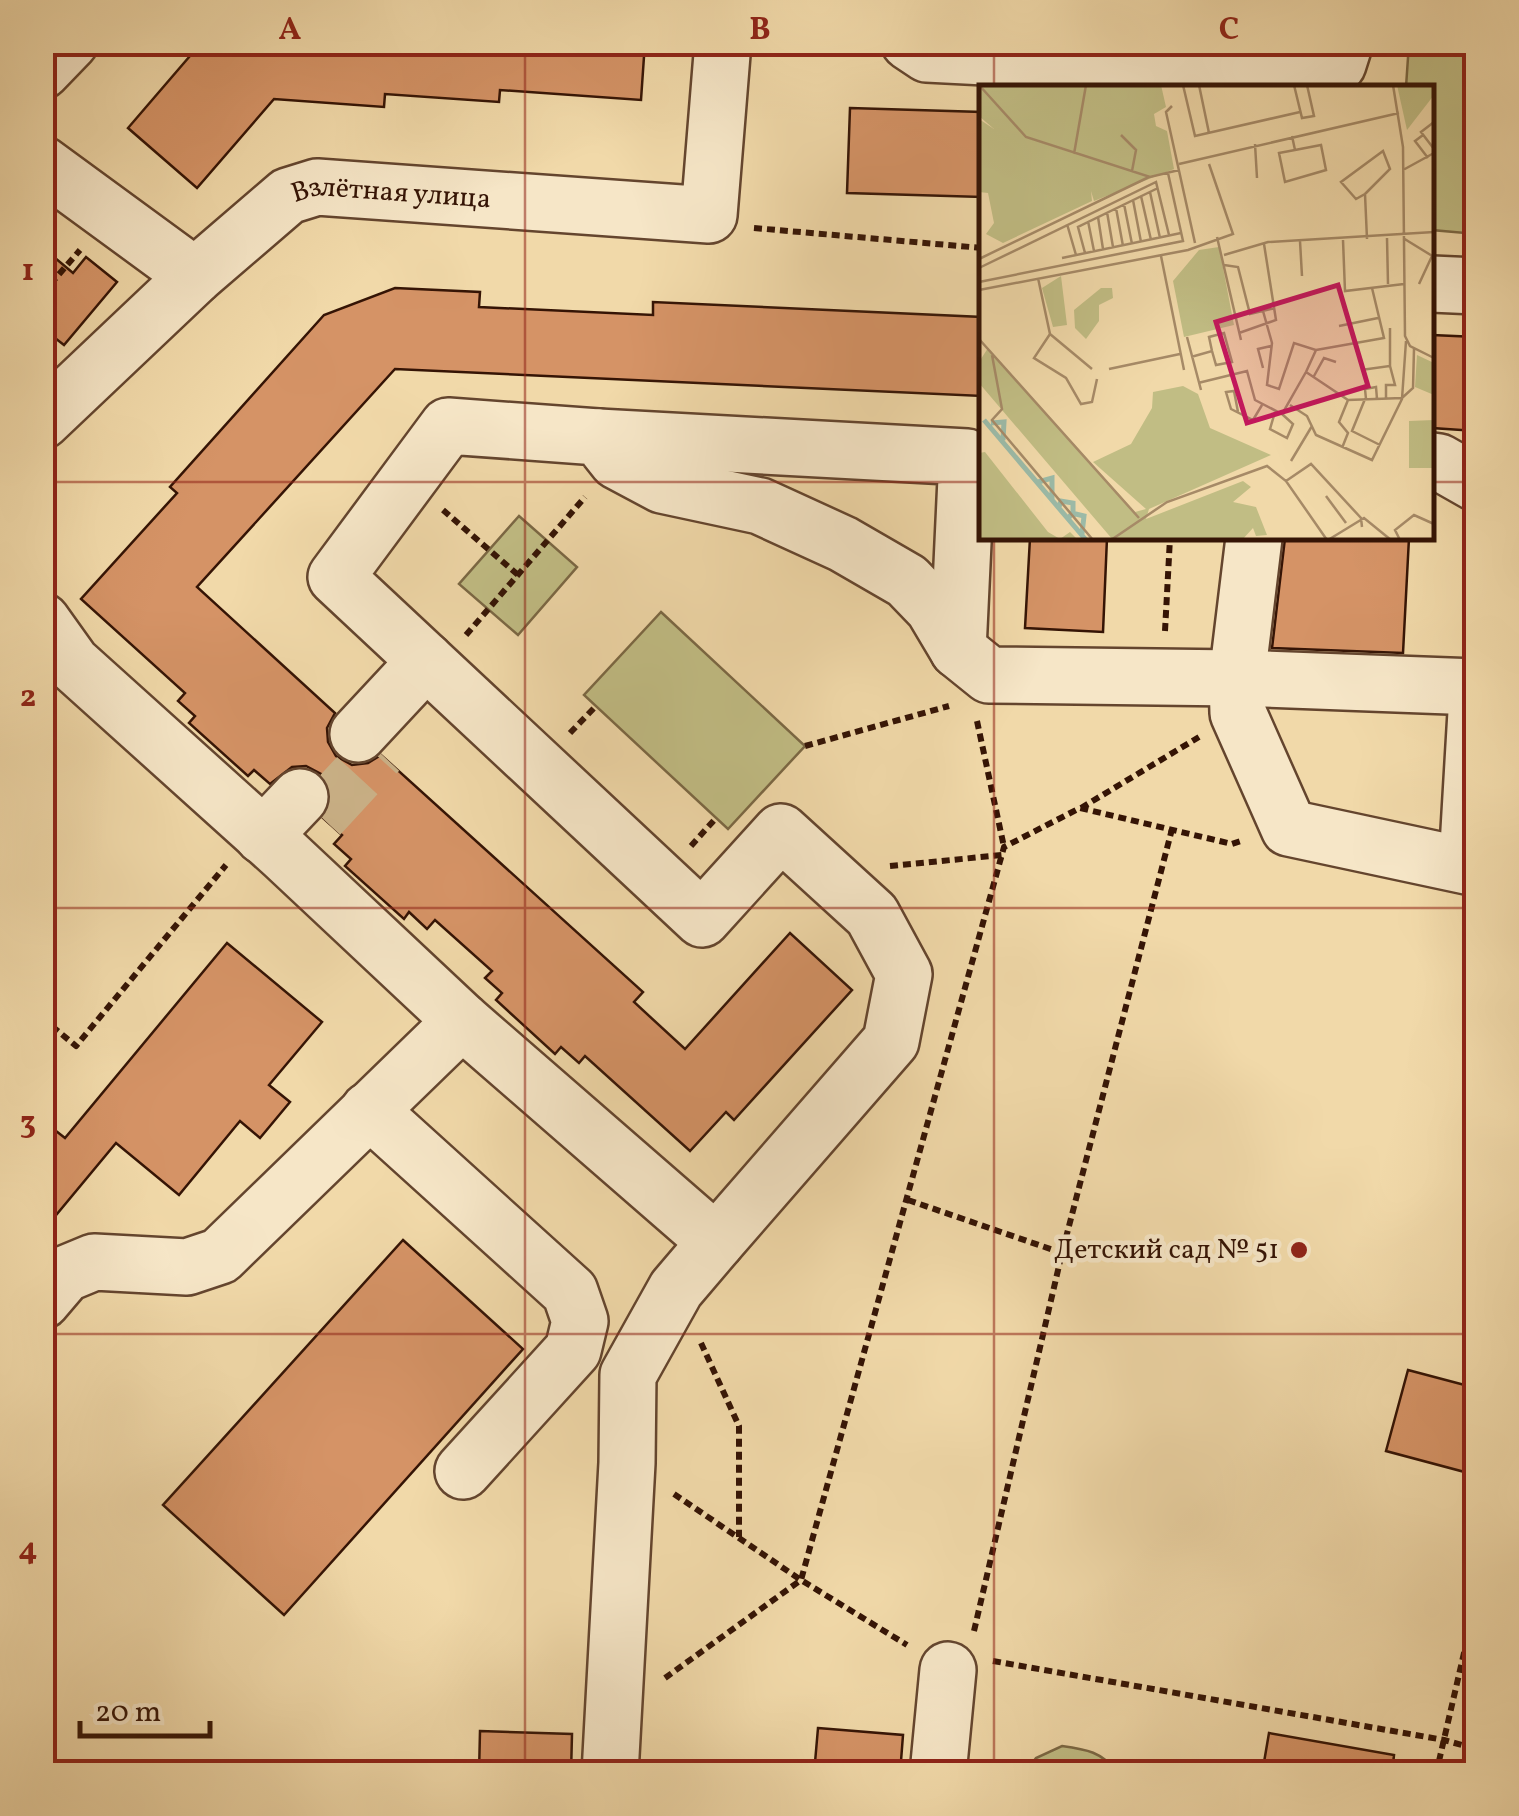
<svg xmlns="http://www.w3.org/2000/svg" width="1519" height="1816" viewBox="0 0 1519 1816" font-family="Vollkorn,serif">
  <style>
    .green { fill: #c1bd84; stroke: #7b6844; stroke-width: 2.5 }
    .building { fill: #d59366; stroke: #351405; stroke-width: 2.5 }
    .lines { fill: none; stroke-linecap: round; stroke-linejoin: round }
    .minor-tunnel { stroke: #cbb288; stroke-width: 55; stroke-dasharray: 55 28; stroke-linecap: butt }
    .minor-casing { stroke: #64452e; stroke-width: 60 }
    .path { stroke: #351405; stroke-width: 6; stroke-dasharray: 8 5; stroke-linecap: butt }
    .minor { stroke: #f6e6c7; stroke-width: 55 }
    .grid { fill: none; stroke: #8f2418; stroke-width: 2.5; stroke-opacity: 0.55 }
    .poi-dot { fill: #8f2418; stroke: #f6e6c7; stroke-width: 4 }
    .labels { text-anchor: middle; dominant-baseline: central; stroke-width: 9; stroke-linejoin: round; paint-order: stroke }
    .street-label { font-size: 28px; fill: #351405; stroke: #f6e6c7 }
    .poi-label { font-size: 28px; fill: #351405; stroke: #f6e6c7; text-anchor: end }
    .inset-river { fill: none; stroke: #9bbaa7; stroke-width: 5 }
    .inset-road { fill: none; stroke: #a68a67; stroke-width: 2.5 }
    .view { fill: #c2185b; fill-opacity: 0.15; stroke: #c2185b; stroke-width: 5 }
    .inset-edge { fill: none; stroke: #351405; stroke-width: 5 }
    .neatline { fill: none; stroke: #8f2418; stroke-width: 4 }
    .grid-label { font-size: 32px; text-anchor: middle; font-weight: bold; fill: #8f2418 }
  </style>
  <rect width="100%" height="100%" fill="#f1d9a9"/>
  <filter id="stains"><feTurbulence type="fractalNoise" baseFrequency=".002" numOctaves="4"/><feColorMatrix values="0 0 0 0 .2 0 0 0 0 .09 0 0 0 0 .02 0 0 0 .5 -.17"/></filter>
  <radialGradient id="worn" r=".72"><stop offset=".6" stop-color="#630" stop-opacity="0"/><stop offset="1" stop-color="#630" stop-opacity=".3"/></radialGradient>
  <g class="green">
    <path d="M1409,43H1476V234L1432,230V88L1406,87Z"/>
    <path d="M519,516L577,567L518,635L459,584Z"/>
    <path d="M661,612L805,746L728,829L584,695Z"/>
    <path d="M1062,1746C1084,1749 1105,1752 1116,1773H1025L1036,1758Z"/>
  </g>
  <g class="building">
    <path d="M202,42H645L641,100L500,90L499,102L385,94L384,107L274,99L197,188L128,128Z"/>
    <path d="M850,108L982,112V197L847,193Z"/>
    <path d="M42,247L73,273L86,257L117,282L64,345L42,328Z"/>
    <path d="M395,288L480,292L479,307L653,315V302L982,317V396L395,369L197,587L335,713L327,728L328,742L336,756L352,765L368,763L381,755L643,992L634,1002L685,1049L790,933L852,990L734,1120L726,1112L690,1151L585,1056L579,1063L561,1047L555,1054L496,1000L502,993L485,978L492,971L435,920L427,929L409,912L404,919L345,866L351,859L334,844L342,835L323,818L330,803V789L321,774L306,766L292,767L270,784L254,770L248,776L189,723L195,716L178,701L185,693L81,599L177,493L170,487L324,315Z"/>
    <path d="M1432,335L1476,337V431L1432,428Z"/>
    <path d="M1030,538H1107L1103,632L1025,628Z"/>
    <path d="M1285,538H1409L1403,653L1272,648Z"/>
    <path d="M227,943L322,1022L269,1085L290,1102L260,1138L240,1121L179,1195L116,1143L42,1232V1120L65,1138Z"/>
    <path d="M403,1240L523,1349L284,1615L163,1505Z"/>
    <path d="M1408,1370L1476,1388V1475L1386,1451Z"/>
    <path d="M818,1728L903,1735L900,1774H814Z"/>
    <path d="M480,1731L572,1734L571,1774H479Z"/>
    <path d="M1269,1733L1394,1755L1392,1774H1262Z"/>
  </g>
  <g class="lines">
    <path class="minor-tunnel" d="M320,816L379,752"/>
    <g class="minor-casing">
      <g id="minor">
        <path d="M909,42L927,54L1318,74L1338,64L1345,42"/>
        <path d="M42,71L70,42"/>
        <path d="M42,164L195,276"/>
        <path d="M1432,284L1476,286"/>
        <path id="s1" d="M42,421L195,276L288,196L317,187L709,215L723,42"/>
        <path d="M598,437L967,457L958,650"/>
        <path d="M1432,461L1439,462L1476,483"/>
        <path d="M1254,538L1237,678L1238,713L1289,828L1476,868"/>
        <path d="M42,621L72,663L284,854L462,1021L220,1256L187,1267L94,1262L65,1274L42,1301"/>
        <path d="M358,734L426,661"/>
        <path d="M263,836L300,797"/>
        <path d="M1467,864L1476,712"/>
        <path d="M462,1021L716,1242L891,1041L904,974L872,915L781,832L702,919L336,577L448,426L598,437L617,461L662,485L760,506L843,544L907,581L933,608L958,650L989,675L1237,678L1476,687"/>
        <path d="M369,1110L570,1292L580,1321L573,1350L463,1471"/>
        <path d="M610,1774L627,1463L628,1375L676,1289L716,1242"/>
        <path d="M938,1774L948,1670"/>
      </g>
    </g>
    <g class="path">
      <path d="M754,228L982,248"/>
      <path d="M42,294L80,250"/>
      <path d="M443,510L518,575"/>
      <path d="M1165,631L1170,538"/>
      <path d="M466,635L585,497"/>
      <path d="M977,721L1004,847"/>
      <path d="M570,733L596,706"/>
      <path d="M805,746L949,706"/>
      <path d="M1081,808L1199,737"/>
      <path d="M691,846L716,818"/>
      <path d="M890,866L1002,855"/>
      <path d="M42,1018L76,1046L226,865"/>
      <path d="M908,1200L1062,1253"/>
      <path d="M701,1343L739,1426V1537"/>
      <path d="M674,1494L801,1580L907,1645"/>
      <path d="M974,1631L1062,1253L1172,829"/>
      <path d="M993,1661L1444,1740L1476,1749"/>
      <path d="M665,1678L801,1580L1004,847L1080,808L1232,844L1244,840"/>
      <path d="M1436,1774L1467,1640"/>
    </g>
    <use href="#minor" class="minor"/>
  </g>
  <path class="grid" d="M525,42V1774M994,42V88M42,482H982M1432,482H1476M994,538V1774M42,908H1476M42,1334H1476"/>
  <circle class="poi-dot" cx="1299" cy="1250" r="10"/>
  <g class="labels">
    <g class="street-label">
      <text stroke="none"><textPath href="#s1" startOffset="438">Взлётная улица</textPath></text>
    </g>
    <g class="poi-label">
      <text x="1279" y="1250">Детский сад № 51</text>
    </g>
  </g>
  <g transform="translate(979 85)">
    <rect width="455" height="455" fill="#f1d9a9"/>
    <path d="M0,0H182L187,22L175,29L177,41L188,46L195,84L115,116L112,106L113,116L24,158L7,149L15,138L9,108L0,107V34L15,44L0,31ZM418,0H455V10L428,45ZM240,162L255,240L205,252L194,196L220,165ZM82,191L88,240L74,242L63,203ZM122,203H133L134,213L120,220V236L107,254L96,243L95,225ZM9,263L156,427L167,424L114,377L152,359L173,323L174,307L204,301L219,309L231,343L292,370L170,424L167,434L264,396L272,402L254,417L277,422L288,450L277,451L274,443L263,455H134L0,298V277ZM438,270L455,278V310L436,302ZM455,335V383H430V336ZM6,367L69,447L81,454L91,447L99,455H0V368Z" fill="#c1bd84"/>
    <path class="inset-river" d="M5,335L107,455M12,338L25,337L24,355M59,397L73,393V414M80,422L82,416L94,418V432M89,434L93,428L105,431L103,449"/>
    <path class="inset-road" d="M0,0L47,52L171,92L200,85M204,0L216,51L321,27M220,0L230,48M315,0L323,33L335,31L328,0M414,0L424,62L426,251L431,261L455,273M193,21L187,27L216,158M455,37L442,47L455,64M142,50L157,65L153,86M444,50L436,56L449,73M313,51L316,65L300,68L306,97L347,85L342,60L316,65M276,59L278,93M95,69L107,0M200,79L420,28M424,85L455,68M171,107L181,153M386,109L411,84L404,66L362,97L377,114L386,109L388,154M162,111L172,155M154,115L162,157M145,119L153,159M137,123L144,161M128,127L134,162M119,132L124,164M109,136L115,166M88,139L97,170M238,152L262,255M408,153L409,199M424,153L455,172M364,155L366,206L425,199M321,156L323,191M106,168L99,142L179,103M245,170L289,157L455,147M182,171L205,285M83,173L202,148M0,174L170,92M245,180L259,182L271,229L296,223M0,183L177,97L190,150M59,193L71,249L113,284M0,197L204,156L189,88M440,199L453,171M0,205L209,165L254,149L230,79M284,226L293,258L288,300L300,304L315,258L337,265L327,287M360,241L399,233M260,248L297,235L285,159M71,249L55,273L87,293L102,319L113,317L118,294M208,252L222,305M0,254L160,433M337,265L405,253L393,203M13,270L23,324L13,335L114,455M212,272L233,266L237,280L253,277L245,248L230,252L233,266M284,283L279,264L292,261M130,284L201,269M382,285L411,281V243M335,291L345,273L357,277M219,298L268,286L276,315L303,329L327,287L369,315L423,313L434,303L435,264M386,314L373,346L401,360M387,314L386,304L397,302L398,314M407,314V300H416L411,281M311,320L328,331L337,350L393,375L423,314L427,256M259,327L255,306L247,307L252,324L274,335L283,320M296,327L291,344L308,353L314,339L303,329M363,363L369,348L360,337L369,315M312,376L333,341M307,396L332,379L382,433L383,442M347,411L367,438M132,455L188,417L288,381L307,396L348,455M349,455L385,433L412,455M421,455L416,445L435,430L455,439"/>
    <path class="view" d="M359,200L389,301L268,338L237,237Z"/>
    <rect width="455" height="455" class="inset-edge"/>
  </g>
  <rect width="1519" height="1816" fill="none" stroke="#f1d9a9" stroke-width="110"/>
  <path d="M80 1721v15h130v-15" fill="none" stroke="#351405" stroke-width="5"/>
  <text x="95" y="1721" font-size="30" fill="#351405" stroke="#f6e6c7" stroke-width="8" paint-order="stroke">20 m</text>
  <rect x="55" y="55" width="1409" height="1706" class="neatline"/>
  <g class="grid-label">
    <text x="290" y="39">A</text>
    <text x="760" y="39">B</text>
    <text x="1229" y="39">C</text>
    <text x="28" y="280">1</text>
    <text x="28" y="706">2</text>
    <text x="28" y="1133">3</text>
    <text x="28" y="1559">4</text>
  </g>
  <rect width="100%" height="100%" filter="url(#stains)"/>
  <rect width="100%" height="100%" fill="url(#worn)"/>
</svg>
